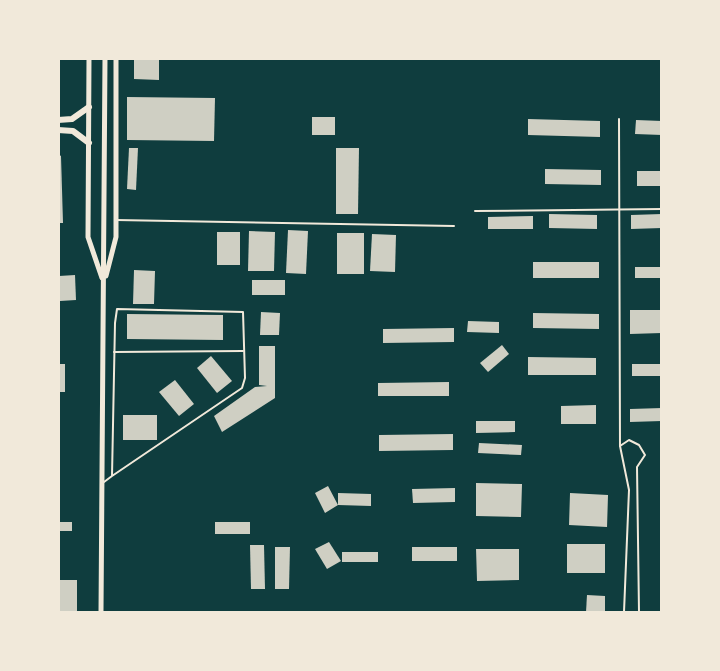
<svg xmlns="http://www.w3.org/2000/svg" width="720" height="671" viewBox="0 0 720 671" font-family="Montserrat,sans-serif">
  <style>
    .building { fill: #cfcfc3 }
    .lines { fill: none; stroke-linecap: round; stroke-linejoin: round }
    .service { stroke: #f1e9da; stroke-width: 2 }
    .tertiary { stroke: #f1e9da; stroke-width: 5 }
    .secondary { stroke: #f1e9da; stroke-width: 6 }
  </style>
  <rect width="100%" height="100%" fill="#0f3d3e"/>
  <g class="building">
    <path d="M134,58H159V80L134,79Z"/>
    <path d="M127,97L215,98L214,141L127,140Z"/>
    <rect x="312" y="117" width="23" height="18"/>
    <path d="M528,119L600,121V137L528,135Z"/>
    <path d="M636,120L662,121V135L635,134Z"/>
    <path d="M129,148H138L136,190L127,189Z"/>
    <path d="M336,148H359L358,214H336Z"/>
    <path d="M58,154L61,156L63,223H58Z"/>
    <path d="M545,169L601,170V185L545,184Z"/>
    <rect x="637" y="171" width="25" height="15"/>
    <path d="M549,214L597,215V229L549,228Z"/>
    <path d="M662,214V228L631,229V215Z"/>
    <path d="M533,216V229H488V217Z"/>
    <path d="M288,230L308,231L306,274L286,273Z"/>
    <path d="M249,231L275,232L274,271H248Z"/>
    <rect x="217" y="232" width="23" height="33"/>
    <rect x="337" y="233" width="27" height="41"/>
    <path d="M372,234L396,235L395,272L370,271Z"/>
    <rect x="533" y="262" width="66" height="16"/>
    <rect x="635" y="267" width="27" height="11"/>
    <path d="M134,270L155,271L154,304H133Z"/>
    <path d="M75,275L76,300L60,301L59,276Z"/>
    <rect x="252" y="280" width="33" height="15"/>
    <path d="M630,310H662V333L630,334Z"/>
    <path d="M261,312L280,313L279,335H260Z"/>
    <path d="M533,313L599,314V329L533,328Z"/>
    <path d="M127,314L223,315V340L127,339Z"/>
    <path d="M468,321L499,322V333L467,332Z"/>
    <path d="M454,328V342L383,343V329Z"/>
    <path d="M502,345L509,354L488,372L480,363Z"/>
    <path d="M259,346H275V398L222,432L214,416L255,387L267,386L259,385Z"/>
    <path d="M211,356L232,381L217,393L197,368Z"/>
    <path d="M528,357L596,358V375H528Z"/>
    <rect x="58" y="364" width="7" height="28"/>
    <rect x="632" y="364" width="30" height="12"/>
    <path d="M175,380L194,404L179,416L159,392Z"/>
    <path d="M449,382V396H378V383Z"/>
    <path d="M596,405V424H561V406Z"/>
    <path d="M662,408V421L630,422V409Z"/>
    <rect x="123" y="415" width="34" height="25"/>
    <path d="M476,421H515V432L476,433Z"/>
    <path d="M453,434V450L379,451V435Z"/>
    <path d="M479,443L522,445L521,455L478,453Z"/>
    <path d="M476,483L522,484L521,517L476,516Z"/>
    <path d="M328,486L338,505V493L371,494V506L338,505L325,513L315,493Z"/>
    <path d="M455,488V502L413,503L412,489Z"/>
    <path d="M570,493L608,495L607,527L569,525Z"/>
    <rect x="58" y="522" width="14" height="9"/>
    <rect x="215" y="522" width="35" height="12"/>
    <path d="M329,542L341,561L327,569L315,549Z"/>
    <rect x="567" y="544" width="38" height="29"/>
    <path d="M250,545H264L265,589H251Z"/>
    <path d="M275,547H290L289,589H275Z"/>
    <rect x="412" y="547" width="45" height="14"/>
    <path d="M476,549H519V580L477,581Z"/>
    <rect x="342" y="552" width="36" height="10"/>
    <rect x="60" y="580" width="17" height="32"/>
    <path d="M587,595L605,596V612H586Z"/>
  </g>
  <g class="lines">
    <g class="service">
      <path d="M619,119L620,446"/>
      <path d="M475,211L662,209"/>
      <path d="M116,220L454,226"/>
      <path d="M114,352L243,351"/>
      <path d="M104,482L112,476L242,388L245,378L243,312L117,309L115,323L112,476"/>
      <path d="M624,612L629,490L620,446L629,440L639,445L645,455L637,467L639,612"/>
    </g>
    <g class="tertiary">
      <path d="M89,58L88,237L102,278"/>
      <path d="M106,276L116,237V58"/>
      <path d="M101,612L105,58"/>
    </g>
    <g class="secondary">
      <path d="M58,120L72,119L89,107"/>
      <path d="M58,130L73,131L89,143"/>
    </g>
  </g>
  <rect width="720" height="671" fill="none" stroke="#f1e9da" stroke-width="120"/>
</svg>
